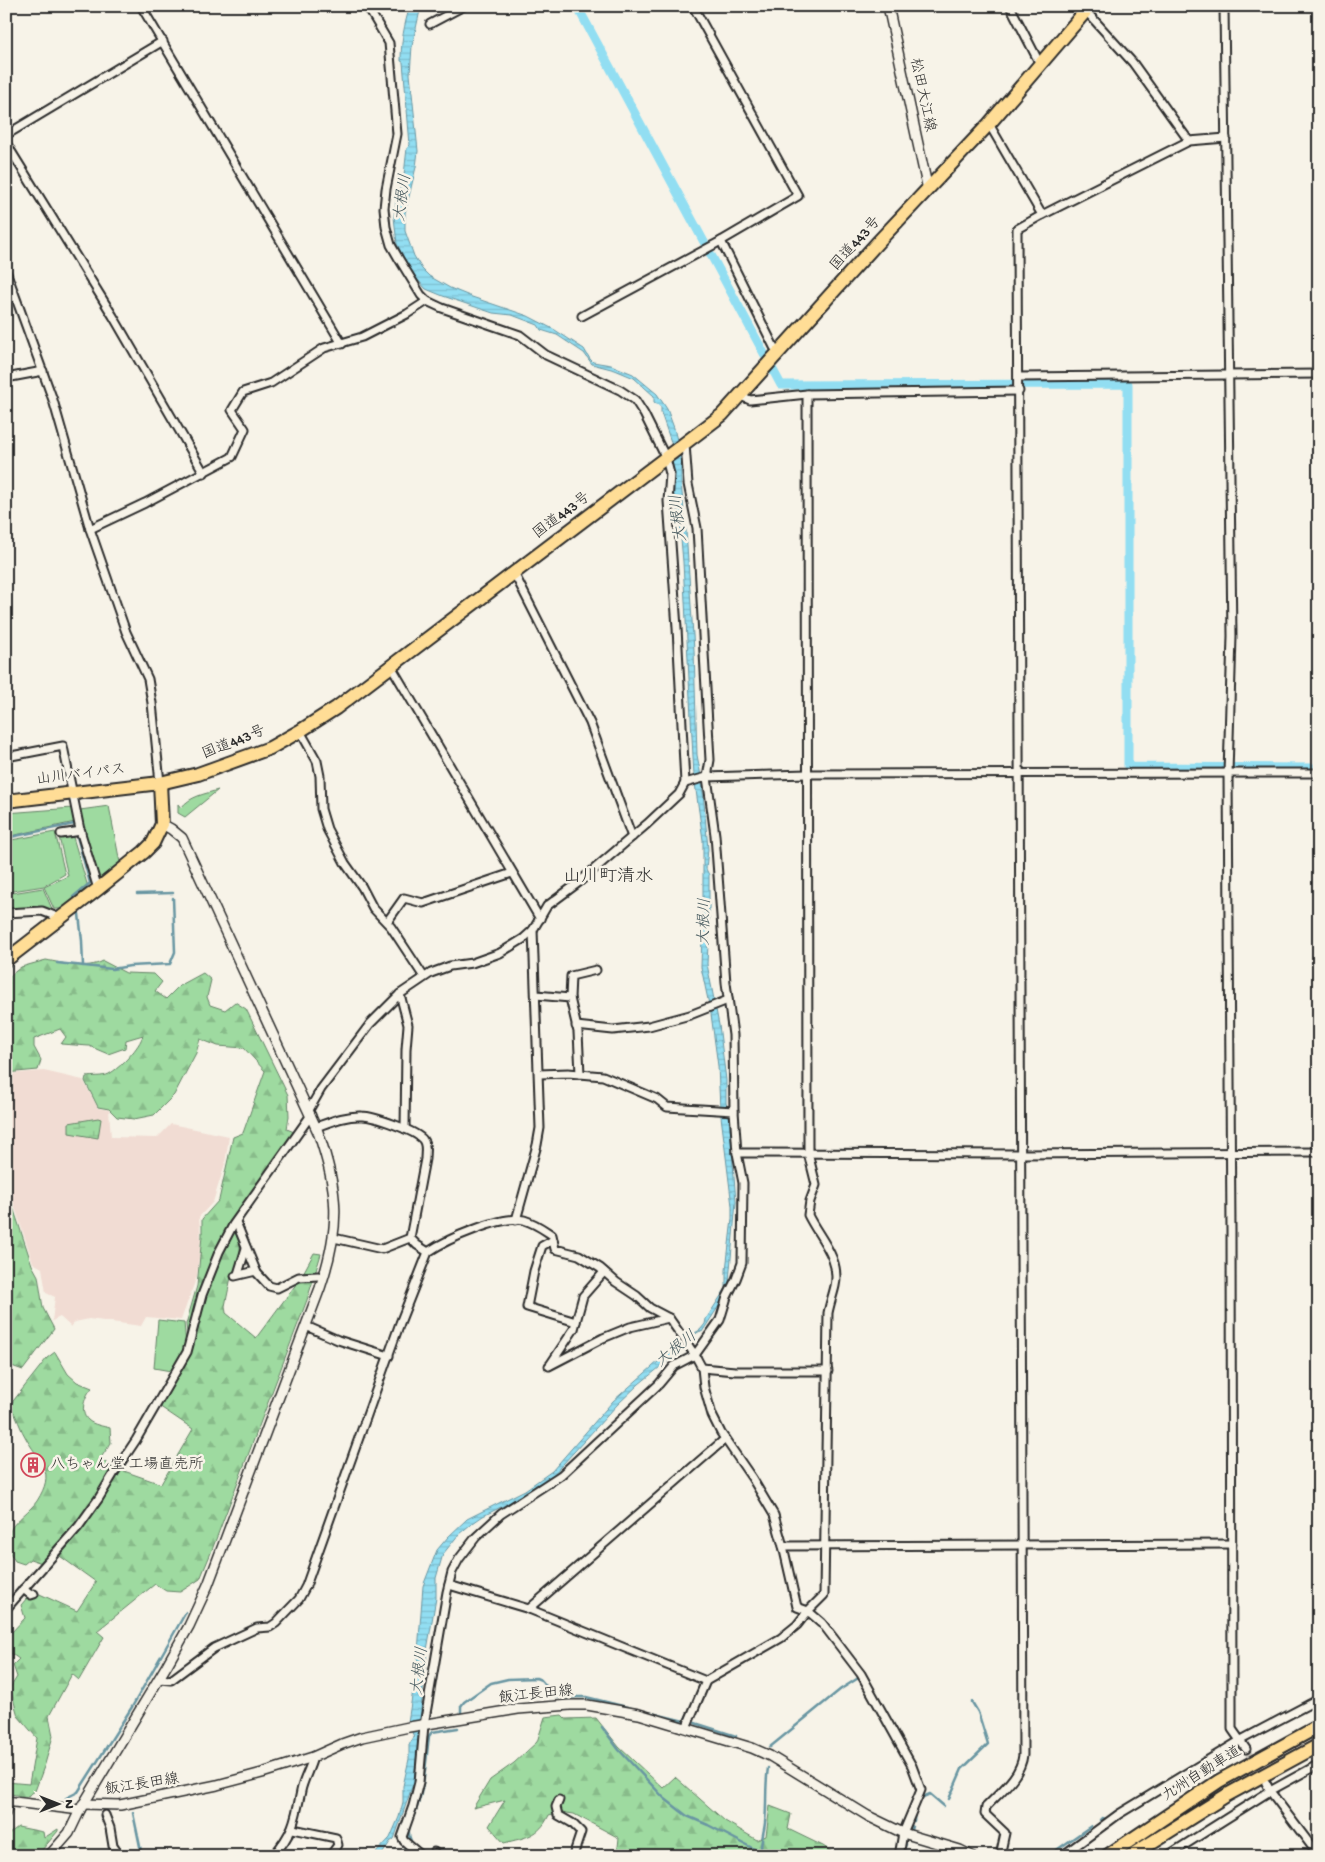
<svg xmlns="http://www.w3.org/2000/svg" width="1325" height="1862" viewBox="0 0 1325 1862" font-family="'Gochi Hand','Klee One',sans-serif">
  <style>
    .built { fill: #f1dcd3 }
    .grass { fill: #9edaa0; stroke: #648266 }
    .forest { fill: url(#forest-firs); stroke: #648266 }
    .wetland { fill: url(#wetland-marsh); stroke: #648266 }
    .water { fill: url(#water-rules); stroke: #6996a2 }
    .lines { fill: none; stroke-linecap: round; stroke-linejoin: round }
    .stream { stroke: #6996a2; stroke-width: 2.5 }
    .canal { stroke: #92def2; stroke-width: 9 }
    .street-tunnel { stroke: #cecbc2; stroke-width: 7; stroke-dasharray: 7 3.5; stroke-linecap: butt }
    .street-casing { stroke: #2b2b2b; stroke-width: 11 }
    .secondary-casing { stroke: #2b2b2b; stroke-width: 12 }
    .highway-casing { stroke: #2b2b2b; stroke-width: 16 }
    .street { stroke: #f7f3e8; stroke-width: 7 }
    .secondary { stroke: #f7f3e8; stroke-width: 9 }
    .highway { stroke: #ffdd96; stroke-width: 12 }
    .labels { text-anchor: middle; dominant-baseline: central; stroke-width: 5; stroke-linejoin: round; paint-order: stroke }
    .street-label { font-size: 15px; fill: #2b2b2b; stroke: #f7f3e8 }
    .poi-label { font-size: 15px; fill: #2b2b2b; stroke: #f7f3e8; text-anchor: start }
    .water-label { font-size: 16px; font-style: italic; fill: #45585d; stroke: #f7f3e8 }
    .quarter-label { font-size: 18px; fill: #2b2b2b; stroke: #f7f3e8 }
  </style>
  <defs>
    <pattern id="forest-firs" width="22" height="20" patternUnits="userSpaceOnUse" patternTransform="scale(1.25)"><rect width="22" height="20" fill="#9edaa0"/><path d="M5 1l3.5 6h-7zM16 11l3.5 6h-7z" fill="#88bb8a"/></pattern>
    <pattern id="wetland-marsh" width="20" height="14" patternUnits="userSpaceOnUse" patternTransform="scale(1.25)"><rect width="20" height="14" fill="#9edaa0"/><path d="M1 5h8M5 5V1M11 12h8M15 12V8" fill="none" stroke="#88bb8a"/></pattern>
    <pattern id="water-rules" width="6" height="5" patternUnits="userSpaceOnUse" patternTransform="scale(1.25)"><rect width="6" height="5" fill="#92def2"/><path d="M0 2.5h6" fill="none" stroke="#7ebfd0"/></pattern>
  </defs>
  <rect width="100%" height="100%" fill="#f7f3e8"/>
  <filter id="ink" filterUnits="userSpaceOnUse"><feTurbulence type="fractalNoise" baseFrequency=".02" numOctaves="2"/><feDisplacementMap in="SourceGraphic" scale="10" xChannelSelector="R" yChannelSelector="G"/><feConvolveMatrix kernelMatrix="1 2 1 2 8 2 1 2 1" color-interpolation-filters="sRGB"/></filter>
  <g filter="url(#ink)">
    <path class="built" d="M44,1071L83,1080L98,1108L109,1110L111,1137L157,1138L171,1124L229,1136L225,1164L213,1202L199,1217L201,1239L197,1276L181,1320L146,1317L141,1326L89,1319L75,1322L71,1327L60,1317L52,1321L55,1297L46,1293L42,1268L33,1263L6,1180V1074Z"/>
    <g class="grass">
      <path d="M218,790L185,817L178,813V804L181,808C190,796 205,794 218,790Z"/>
      <path d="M109,806L120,863L98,880L84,831L80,810Z"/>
      <path d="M73,808L75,822L6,837V813Z"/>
      <path d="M55,832L65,874L44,886L6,892V841Z"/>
      <path d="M72,834L88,887L61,909H54L44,887L68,876L59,837Z"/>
      <path d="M43,888L52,909L6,910V894Z"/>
      <path d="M158,1320L184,1323L186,1345L171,1371L154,1368Z"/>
    </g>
    <g class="forest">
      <path d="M46,960C63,963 87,970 103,961L126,973L154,974L162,982L155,991L166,999L179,986L203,973L211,980L207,997L210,1005L225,1010L235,1002L246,1009L288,1095L289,1116L287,1129L294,1132L232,1223L188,1343L186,1324L197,1286L202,1236V1219L219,1200L233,1137L243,1133L265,1071L244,1048L218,1046L200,1039L196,1053L174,1095L154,1115L134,1119L117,1117L109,1109L98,1107L85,1081L86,1077C93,1076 103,1077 109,1074C121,1067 140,1047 143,1035L126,1040L125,1048L108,1054L89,1046L61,1044L66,1037L60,1029L34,1039V1047L41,1060L38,1070L6,1073V979L21,967Z"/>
      <path d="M6,1186L32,1265L38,1276L43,1308L54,1329L23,1370L6,1364Z"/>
      <path d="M235,1228L240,1245V1260L231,1277L225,1306L226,1313L256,1338L300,1279L314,1253L321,1254L307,1300L210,1555L200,1579L180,1592L166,1591L155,1584L97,1631L104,1637L79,1680L72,1674L49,1716L53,1736L45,1764L35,1791L26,1797L6,1793V1782L29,1784L37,1738L18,1716L10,1688L17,1677L13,1665L19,1659L6,1650V1631L10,1634L25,1618L21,1605L33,1591L77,1611L96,1582L57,1554L92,1514L121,1470L161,1484L193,1429L159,1406L192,1349L201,1307L210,1281L220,1257L225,1251Z"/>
      <path d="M55,1352L68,1374L77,1382L92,1388C85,1395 79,1412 88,1420C93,1425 103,1426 110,1428L111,1443L100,1459L114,1468C95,1503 69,1533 42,1563L30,1559L24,1564L15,1561L7,1548C8,1542 9,1535 11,1529C15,1521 31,1510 37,1501C56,1471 41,1464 27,1440C20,1429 17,1416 10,1405L47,1358Z"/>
      <path d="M562,1715L566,1719L596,1718L619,1747L663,1788L675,1777L725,1821L757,1840L766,1836L770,1806L791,1814L788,1829L823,1846L838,1856H689L686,1854L679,1856H617L619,1838L574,1814L560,1812L549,1815C539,1837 526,1837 504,1843L489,1826L505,1800L473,1808L490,1780L514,1763L537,1742L545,1717Z"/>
      <path d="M18,1827L43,1832L44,1838L58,1829V1831L37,1856H6V1836Z"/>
    </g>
    <path class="wetland" d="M98,1118L101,1119L98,1138L69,1133V1123Z"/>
    <path class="water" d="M410,6H421L412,46L410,74L418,151L416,167L405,213V231L414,256L422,269L429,276L450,288L472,297L528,316L555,330L584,349L590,359L593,362L611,365L633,374L657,394L667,409L674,428L681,457V483L686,531L694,650L697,755L702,781L708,849L706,869L709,875V925L707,964L719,1025L726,1080V1103L729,1113L736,1202L729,1281L724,1298L702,1332L700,1331L692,1336L686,1346L639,1384L617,1405L552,1476L523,1496L483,1516L470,1525L459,1534L443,1554L436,1578V1598L427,1650L414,1781L394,1839L390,1842L381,1856H373L390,1838L399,1817L403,1802V1786L409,1759V1745L414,1737L408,1722L417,1665L423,1586L437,1550L448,1537L467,1519L525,1490L552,1471L613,1401L691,1333L693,1334L700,1330L705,1324L706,1319L726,1288V1270L732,1219V1206L720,1108L718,1066L711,1014L701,967L703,902V840L694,776L683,562L679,515L674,495L671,442L661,413V407L654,402V396L634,378L615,370L592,364L584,353L557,335L541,330L538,325L512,315L493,313L443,296L426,289L410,271L397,244L394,217L396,203L404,175L407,148L410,145L403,62L401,61C401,42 404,25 410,6Z"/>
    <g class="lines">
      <g class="stream">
        <path d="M6,838L74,824L75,828"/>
        <path d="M137,894L173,893"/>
        <path d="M73,897L90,883L76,833"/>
        <path d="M79,914L82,941L83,966"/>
        <path d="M6,924L9,941L6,945"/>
        <path d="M57,963L112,969L130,966L170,964L175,952L173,898"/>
        <path d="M461,1713V1706L464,1702L491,1683L508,1679L536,1678L541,1680L556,1697H586L684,1721L694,1702"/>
        <path d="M695,1723L736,1736"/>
        <path d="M602,1727L619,1750L664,1798L687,1816L708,1825L758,1851"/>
        <path d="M770,1747L841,1689L860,1677"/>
        <path d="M66,1798L78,1792L132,1707L186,1612"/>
        <path d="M949,1799L962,1769L988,1744L978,1712L972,1702"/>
        <path d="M918,1805L923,1797L930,1794L944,1806"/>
        <path d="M133,1813L142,1856"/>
        <path d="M1100,1820L1102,1818L1107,1819L1115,1812"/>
        <path d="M914,1821L915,1810"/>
        <path d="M911,1830L912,1826"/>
        <path d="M411,1841C405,1829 413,1819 417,1807C425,1784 426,1760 429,1736L432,1732L458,1728"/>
        <path d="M693,1854L697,1856"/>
        <path d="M902,1854L906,1844"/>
        <path d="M190,1856L195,1851L214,1856"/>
        <path d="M401,1856L405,1848"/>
        <path d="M744,1856L761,1850C761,1840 764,1832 765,1823C767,1804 765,1786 768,1768"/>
        <path d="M1048,1856L1091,1826"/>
      </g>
      <path class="canal" d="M577,6L781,385L1128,384V767L1319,768"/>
      <path class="street-tunnel" d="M1246,1749L1263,1778"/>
      <g class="street-casing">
        <g id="street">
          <path d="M141,6L342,344"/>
          <path d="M1010,6L1040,64"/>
          <path d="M1224,6L1232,636L1228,774L1231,1230L1232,1703V1729L1246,1749"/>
          <path d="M1086,11L1133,63L1189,141"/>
          <path d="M430,24L464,6"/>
          <path d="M989,124L1042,215"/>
          <path d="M6,135L163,41"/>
          <path d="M6,143L113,316L204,473"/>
          <path d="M721,241L774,347L779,354"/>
          <path d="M6,271L53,400L90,529L126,632L148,679L152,703L160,783"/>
          <path d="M582,316L721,241L798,196L693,6"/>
          <path d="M1019,377L1319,374"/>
          <path d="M6,378L43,371"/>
          <path d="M741,396L750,400L807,394L1019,391"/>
          <path d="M90,529L145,503L232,457L245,429L232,410L243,392L271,383L324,348L362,337L407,314L427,301"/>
          <path d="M514,573L590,723L632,837"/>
          <path d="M394,671L540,919"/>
          <path d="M300,731L317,761L320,776L321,809L327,829L345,863L362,887L373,908L391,927L424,977"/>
          <path d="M6,757L63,746L80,830L98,889"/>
          <path d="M685,783L707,777L807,774L1319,773"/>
          <path d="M61,834L81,831"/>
          <path d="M6,913L42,911L60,918"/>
          <path d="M387,922L404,898L423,903L512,873"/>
          <path d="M400,994L408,1025L406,1049L405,1129"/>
          <path d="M536,995L570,998L578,1032L580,1074"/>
          <path d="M570,998L571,976L596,970"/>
          <path d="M576,1026L613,1030L649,1026L690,1015L728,1000"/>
          <path d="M539,1074L568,1073L603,1076L657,1099L667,1107L734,1111"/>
          <path d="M309,1110L321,1089L370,1024L400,994L431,973L450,966L472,963L500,953L523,939L533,930L547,906L578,883L647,824L679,794L685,783L677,628L668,501L670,474L666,458L644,414L635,400L620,390L546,355L520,335L442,308L427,301L421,295L399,259L391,245L386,227L384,208L386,189L397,134L389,43L367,6"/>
          <path d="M316,1127C330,1122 346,1115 362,1116C373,1116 417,1131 423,1140C427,1145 425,1153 425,1159L410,1238L417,1245L428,1252"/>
          <path d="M737,1153L1021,1154L1319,1152"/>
          <path d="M516,1220L537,1145L540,1128L533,930"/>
          <path d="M236,1222L257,1273L269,1286L277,1288L299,1277L318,1276"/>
          <path d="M334,1238L382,1249L410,1238"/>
          <path d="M553,1240L542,1246L534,1271L527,1307L576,1322"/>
          <path d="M238,1274L246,1248"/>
          <path d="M235,1276L256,1271"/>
          <path d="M306,1326L338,1340L389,1356"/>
          <path d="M550,1365L574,1329L583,1296L604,1272"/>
          <path d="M549,1366L603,1338L630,1327L669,1318"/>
          <path d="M702,1368L735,1371H828"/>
          <path d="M783,1546L1232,1544"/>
          <path d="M449,1585L529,1609L706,1681"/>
          <path d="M23,1589L31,1595L34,1594"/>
          <path d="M6,1609L79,1526L99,1498L114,1473L136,1440L187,1352L202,1295L219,1252L233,1225L311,1115"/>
          <path d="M529,1609L725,1439"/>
          <path d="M159,1679L171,1680L214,1648L257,1628L270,1627L276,1623L299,1599L306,1586L400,1323L428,1252C447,1239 502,1215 524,1220C535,1223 543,1229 552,1235L555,1249L579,1255L600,1268L616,1282L637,1296L650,1308L669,1318L695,1355L702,1368L704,1387L712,1415L721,1433L752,1478L774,1515L783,1546L797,1607L808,1611L822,1623L861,1674L912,1766L921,1790L903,1833L899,1856"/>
          <path d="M686,1728L706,1681L781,1638L797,1625L808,1611L824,1595L828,1313C830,1303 833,1295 835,1286C841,1258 819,1238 808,1215L810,1201L816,1185L808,1153L807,394"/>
          <path d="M1266,1783L1270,1791L1316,1852L1315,1856"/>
          <path d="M559,1800L556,1807L558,1815L572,1823L581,1832L573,1856"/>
          <path d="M6,1813L9,1802"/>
          <path d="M105,1815L110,1828L113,1846L120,1856"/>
          <path d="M293,1829L336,1838L338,1845L330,1856"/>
          <path d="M273,1856C293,1833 295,1821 301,1791C303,1780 310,1769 313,1757"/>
          <path d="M422,1856L404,1841L402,1837L413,1806L419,1782L424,1725L447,1592L452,1572L459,1559L476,1537L501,1514L561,1475L659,1384L674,1366L695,1355L720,1320L727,1297L736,1279L742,1263L743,1183L737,1153L734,1111L733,1035L726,983L715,835L707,777L710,760L697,528L688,484L685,444"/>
          <path d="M432,1856L434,1852"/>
          <path d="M1000,1856L1005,1833L985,1814L986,1807C1000,1792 1021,1776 1023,1755L1017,229L1042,215L1189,141L1226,138"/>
          <path d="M1062,1856L1119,1814L1241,1740L1319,1699"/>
          <path d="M1167,1856L1270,1791L1319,1764"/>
        </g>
      </g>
      <g class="secondary-casing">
        <g id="secondary">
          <path d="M888,6L928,190"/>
          <path d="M6,1801L80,1810"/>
          <path d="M83,1804L120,1805L217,1785L262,1773L313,1757L342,1744L362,1737L409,1727L518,1709L570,1705H587L639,1714L752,1748L770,1756L868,1816L903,1833L960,1850L972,1856"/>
          <path d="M49,1856L69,1833L80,1810L167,1665L189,1626L208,1585L320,1288C341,1226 339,1192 318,1132L182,838L171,829L162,824"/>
        </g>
      </g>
      <g class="highway-casing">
        <g id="highway">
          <path d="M6,801L160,783L198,774L270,748L300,731L336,708L722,415L878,242L989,124L1090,6"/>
          <path d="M6,960L98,889L144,852L153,843L162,824L160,783"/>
          <path d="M1107,1856L1219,1781L1319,1726"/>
          <path d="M1130,1856L1227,1795L1319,1745"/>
        </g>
      </g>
      <use href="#street" class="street"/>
      <use href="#secondary" class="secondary"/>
      <use href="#highway" class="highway"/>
    </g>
  </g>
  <defs>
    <g id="building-ring" transform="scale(1.25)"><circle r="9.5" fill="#f7f3e8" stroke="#d1495b" stroke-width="1.5"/><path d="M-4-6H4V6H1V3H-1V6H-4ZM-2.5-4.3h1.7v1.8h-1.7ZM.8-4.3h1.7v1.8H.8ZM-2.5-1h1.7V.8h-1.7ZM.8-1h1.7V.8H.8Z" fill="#d1495b"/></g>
  </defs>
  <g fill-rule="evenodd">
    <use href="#building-ring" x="33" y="1465"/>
  </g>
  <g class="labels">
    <g class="street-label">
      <text transform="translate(922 95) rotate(78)">松田大江線</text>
      <text transform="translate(856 244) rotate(-48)">国道443号</text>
      <text transform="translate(562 516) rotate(-37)">国道443号</text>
      <text transform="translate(234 743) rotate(-22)">国道443号</text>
      <text transform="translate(81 775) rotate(-7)">山川バイパス</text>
      <text transform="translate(536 1695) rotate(-6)">飯江長田線</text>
      <text transform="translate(1202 1774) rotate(-32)">九州自動車道</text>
      <text transform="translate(142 1785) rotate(-9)">飯江長田線</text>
    </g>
    <g class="poi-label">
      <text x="50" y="1465">八ちゃん堂 工場直売所</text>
    </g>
    <g class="water-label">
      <text transform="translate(404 198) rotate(-82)">大根川</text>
      <text transform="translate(680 518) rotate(-97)">大根川</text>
      <text transform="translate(706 922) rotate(-89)">大根川</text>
      <text transform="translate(677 1350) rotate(-39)">大根川</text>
      <text transform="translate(421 1671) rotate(-83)">大根川</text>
    </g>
    <g class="quarter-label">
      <text x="608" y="877">山川町清水</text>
    </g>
  </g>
  <rect width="1325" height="1862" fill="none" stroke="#f7f3e8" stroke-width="25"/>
  <rect x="12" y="12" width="1300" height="1837" fill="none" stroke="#2b2b2b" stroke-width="2" filter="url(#ink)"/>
  <g transform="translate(58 1804) rotate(90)" stroke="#f7f3e8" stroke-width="4" paint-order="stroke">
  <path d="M0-4L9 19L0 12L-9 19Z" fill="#2b2b2b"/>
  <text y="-8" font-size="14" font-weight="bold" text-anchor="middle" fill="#2b2b2b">N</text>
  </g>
</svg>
